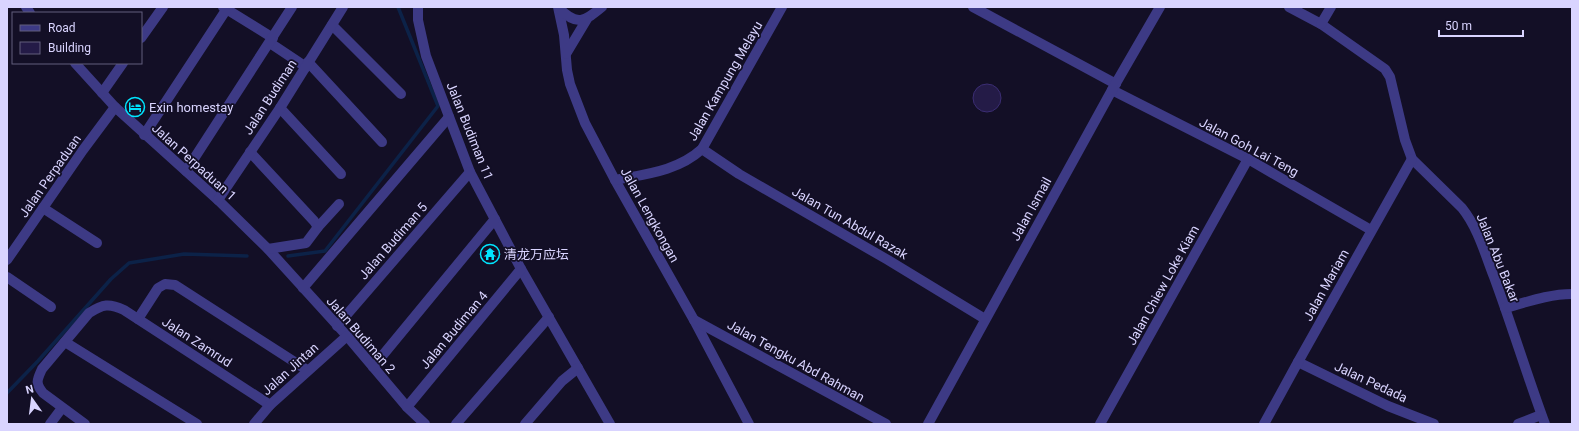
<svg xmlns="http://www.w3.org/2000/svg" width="1579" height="431" viewBox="0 0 1579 431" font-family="Roboto,'Noto Sans SC',sans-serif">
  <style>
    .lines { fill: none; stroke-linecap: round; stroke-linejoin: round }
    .stream { stroke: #0c2248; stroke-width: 3.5 }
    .building { fill: #241b47; stroke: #3b2d73 }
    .minor { stroke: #3d3a85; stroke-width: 10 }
    .labels { text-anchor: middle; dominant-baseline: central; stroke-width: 3.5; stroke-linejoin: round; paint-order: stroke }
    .street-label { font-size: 13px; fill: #d9d4ff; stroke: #130f26 }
    .poi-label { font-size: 13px; fill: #d9d4ff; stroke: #130f26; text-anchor: start }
  </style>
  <rect width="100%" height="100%" fill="#130f26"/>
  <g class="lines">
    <g class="stream">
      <path d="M288,256L325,251L438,106L398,7"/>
      <path d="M7,393L38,361L111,279L129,263L184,254L247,256"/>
    </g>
  </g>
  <circle class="building" cx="987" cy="98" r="14"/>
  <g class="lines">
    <g class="minor">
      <path d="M26,7L30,13"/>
      <path d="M223,7L273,38"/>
      <path d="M418,7V20L426,56L470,172L521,269L610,424"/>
      <path d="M558,7L564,35L567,70L570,84L585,123L615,180L694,320L749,424"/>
      <path d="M973,7L1116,84"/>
      <path d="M1289,7L1321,24L1385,69L1390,77L1405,140L1412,159L1462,208C1478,228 1485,254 1494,277C1512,326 1527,375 1545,424"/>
      <path d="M559,8C577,27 585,21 602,7"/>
      <path d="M1321,24L1331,7"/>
      <path d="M332,25L401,94"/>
      <path d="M141,38L163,7"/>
      <path d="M270,43L306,67"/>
      <path d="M566,54L587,19"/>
      <path d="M308,62L382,142"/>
      <path d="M75,63L115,107L218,200L268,249L347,336L407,407L425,424"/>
      <path d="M1112,90L1248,159L1371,230"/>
      <path d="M102,93L123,63"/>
      <path d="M280,108L341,174"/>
      <path d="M144,135L228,7"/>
      <path d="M702,149L739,174L888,260L985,319"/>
      <path d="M250,152L314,221L318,227"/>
      <path d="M186,171L292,7"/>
      <path d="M615,180C646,174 678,171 702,149L782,7"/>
      <path d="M218,200L280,108L343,7"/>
      <path d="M43,208L97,243"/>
      <path d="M268,249L306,243L318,227L339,204"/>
      <path d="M7,260L83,150L115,107"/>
      <path d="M7,277L51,307"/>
      <path d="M303,288L449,117"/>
      <path d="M1505,308C1527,302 1549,294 1572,294"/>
      <path d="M138,319L158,288L165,284L175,285L307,370"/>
      <path d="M694,320L886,424"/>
      <path d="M337,326L470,172"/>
      <path d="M65,342L197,424"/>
      <path d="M1298,362L1388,406L1434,424"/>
      <path d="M373,367L495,219"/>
      <path d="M407,407L521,269"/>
      <path d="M50,424L62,408"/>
      <path d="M85,424L43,393C35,383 37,380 42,369L89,313C103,304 109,303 124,310L270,405"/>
      <path d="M254,424L270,405L347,336"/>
      <path d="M456,424L549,317"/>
      <path d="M525,424L562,381L578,368"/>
      <path d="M928,424L1112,90L1160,7"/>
      <path d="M1100,424L1248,159"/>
      <path d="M1264,424L1298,362L1412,159"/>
      <path d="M1518,424L1541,415"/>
    </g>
  </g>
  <defs>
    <g id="hotel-ring" transform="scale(1)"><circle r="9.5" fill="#130f26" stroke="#00e5ff" stroke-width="1.5"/><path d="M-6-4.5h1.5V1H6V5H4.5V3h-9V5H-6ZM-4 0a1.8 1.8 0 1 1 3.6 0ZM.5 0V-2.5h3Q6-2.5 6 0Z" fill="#00e5ff"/></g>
    <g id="temple-ring" transform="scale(1)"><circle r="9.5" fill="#130f26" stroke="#00e5ff" stroke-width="1.5"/><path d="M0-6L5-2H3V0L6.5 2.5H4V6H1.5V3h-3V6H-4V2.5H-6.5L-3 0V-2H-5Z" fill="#00e5ff"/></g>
  </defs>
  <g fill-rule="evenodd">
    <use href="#hotel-ring" x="135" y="107"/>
    <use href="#temple-ring" x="490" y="254"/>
  </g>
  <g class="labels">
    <g class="street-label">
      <text transform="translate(725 81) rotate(-60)">Jalan Kampung Melayu</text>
      <text transform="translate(270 97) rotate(-57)">Jalan Budiman</text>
      <text transform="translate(470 131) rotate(68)">Jalan Budiman 11</text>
      <text transform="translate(1249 147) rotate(28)">Jalan Goh Lai Teng</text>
      <text transform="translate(194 162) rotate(42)">Jalan Perpaduan 1</text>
      <text transform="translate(50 176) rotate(-55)">Jalan Perpaduan</text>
      <text transform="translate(1031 209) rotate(-61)">Jalan Ismail</text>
      <text transform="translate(650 215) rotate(61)">Jalan Lengkongan</text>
      <text transform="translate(850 223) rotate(30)">Jalan Tun Abdul Razak</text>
      <text transform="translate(393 241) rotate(-49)">Jalan Budiman 5</text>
      <text transform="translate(1498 258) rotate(68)">Jalan Abu Bakar</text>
      <text transform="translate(1163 285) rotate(-61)">Jalan Chiew Loke Kiam</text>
      <text transform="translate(1326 285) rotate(-61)">Jalan Mariam</text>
      <text transform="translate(454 330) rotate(-50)">Jalan Budiman 4</text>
      <text transform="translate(361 335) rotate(49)">Jalan Budiman 2</text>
      <text transform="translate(197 342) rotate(33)">Jalan Zamrud</text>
      <text transform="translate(796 361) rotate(29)">Jalan Tengku Abd Rahman</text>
      <text transform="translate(290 369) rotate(-42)">Jalan Jintan</text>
      <text transform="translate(1371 382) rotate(25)">Jalan Pedada</text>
    </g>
    <g class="poi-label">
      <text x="149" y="107">Exin homestay</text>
      <text x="504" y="254">清龙万应坛</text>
    </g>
  </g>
  <rect width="1579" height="431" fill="none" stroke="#d9d4ff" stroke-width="16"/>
  <rect x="12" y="12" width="130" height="52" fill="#130f26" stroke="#625e7d"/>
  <rect x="20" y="25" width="20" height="6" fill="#3d3a85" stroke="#625e7d"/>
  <text x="48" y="32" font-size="12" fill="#d9d4ff">Road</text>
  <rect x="20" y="42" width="20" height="12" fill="#241b47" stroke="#625e7d"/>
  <text x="48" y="52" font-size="12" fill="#d9d4ff">Building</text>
  <g transform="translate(32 399) rotate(346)" stroke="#130f26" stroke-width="3" paint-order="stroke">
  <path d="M0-3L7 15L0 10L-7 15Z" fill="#d9d4ff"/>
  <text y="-6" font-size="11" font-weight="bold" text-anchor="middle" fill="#d9d4ff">N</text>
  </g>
  <path d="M1439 30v6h84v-6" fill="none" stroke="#d9d4ff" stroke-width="2"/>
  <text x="1445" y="30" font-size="12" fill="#d9d4ff" stroke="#130f26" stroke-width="3" paint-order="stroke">50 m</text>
</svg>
